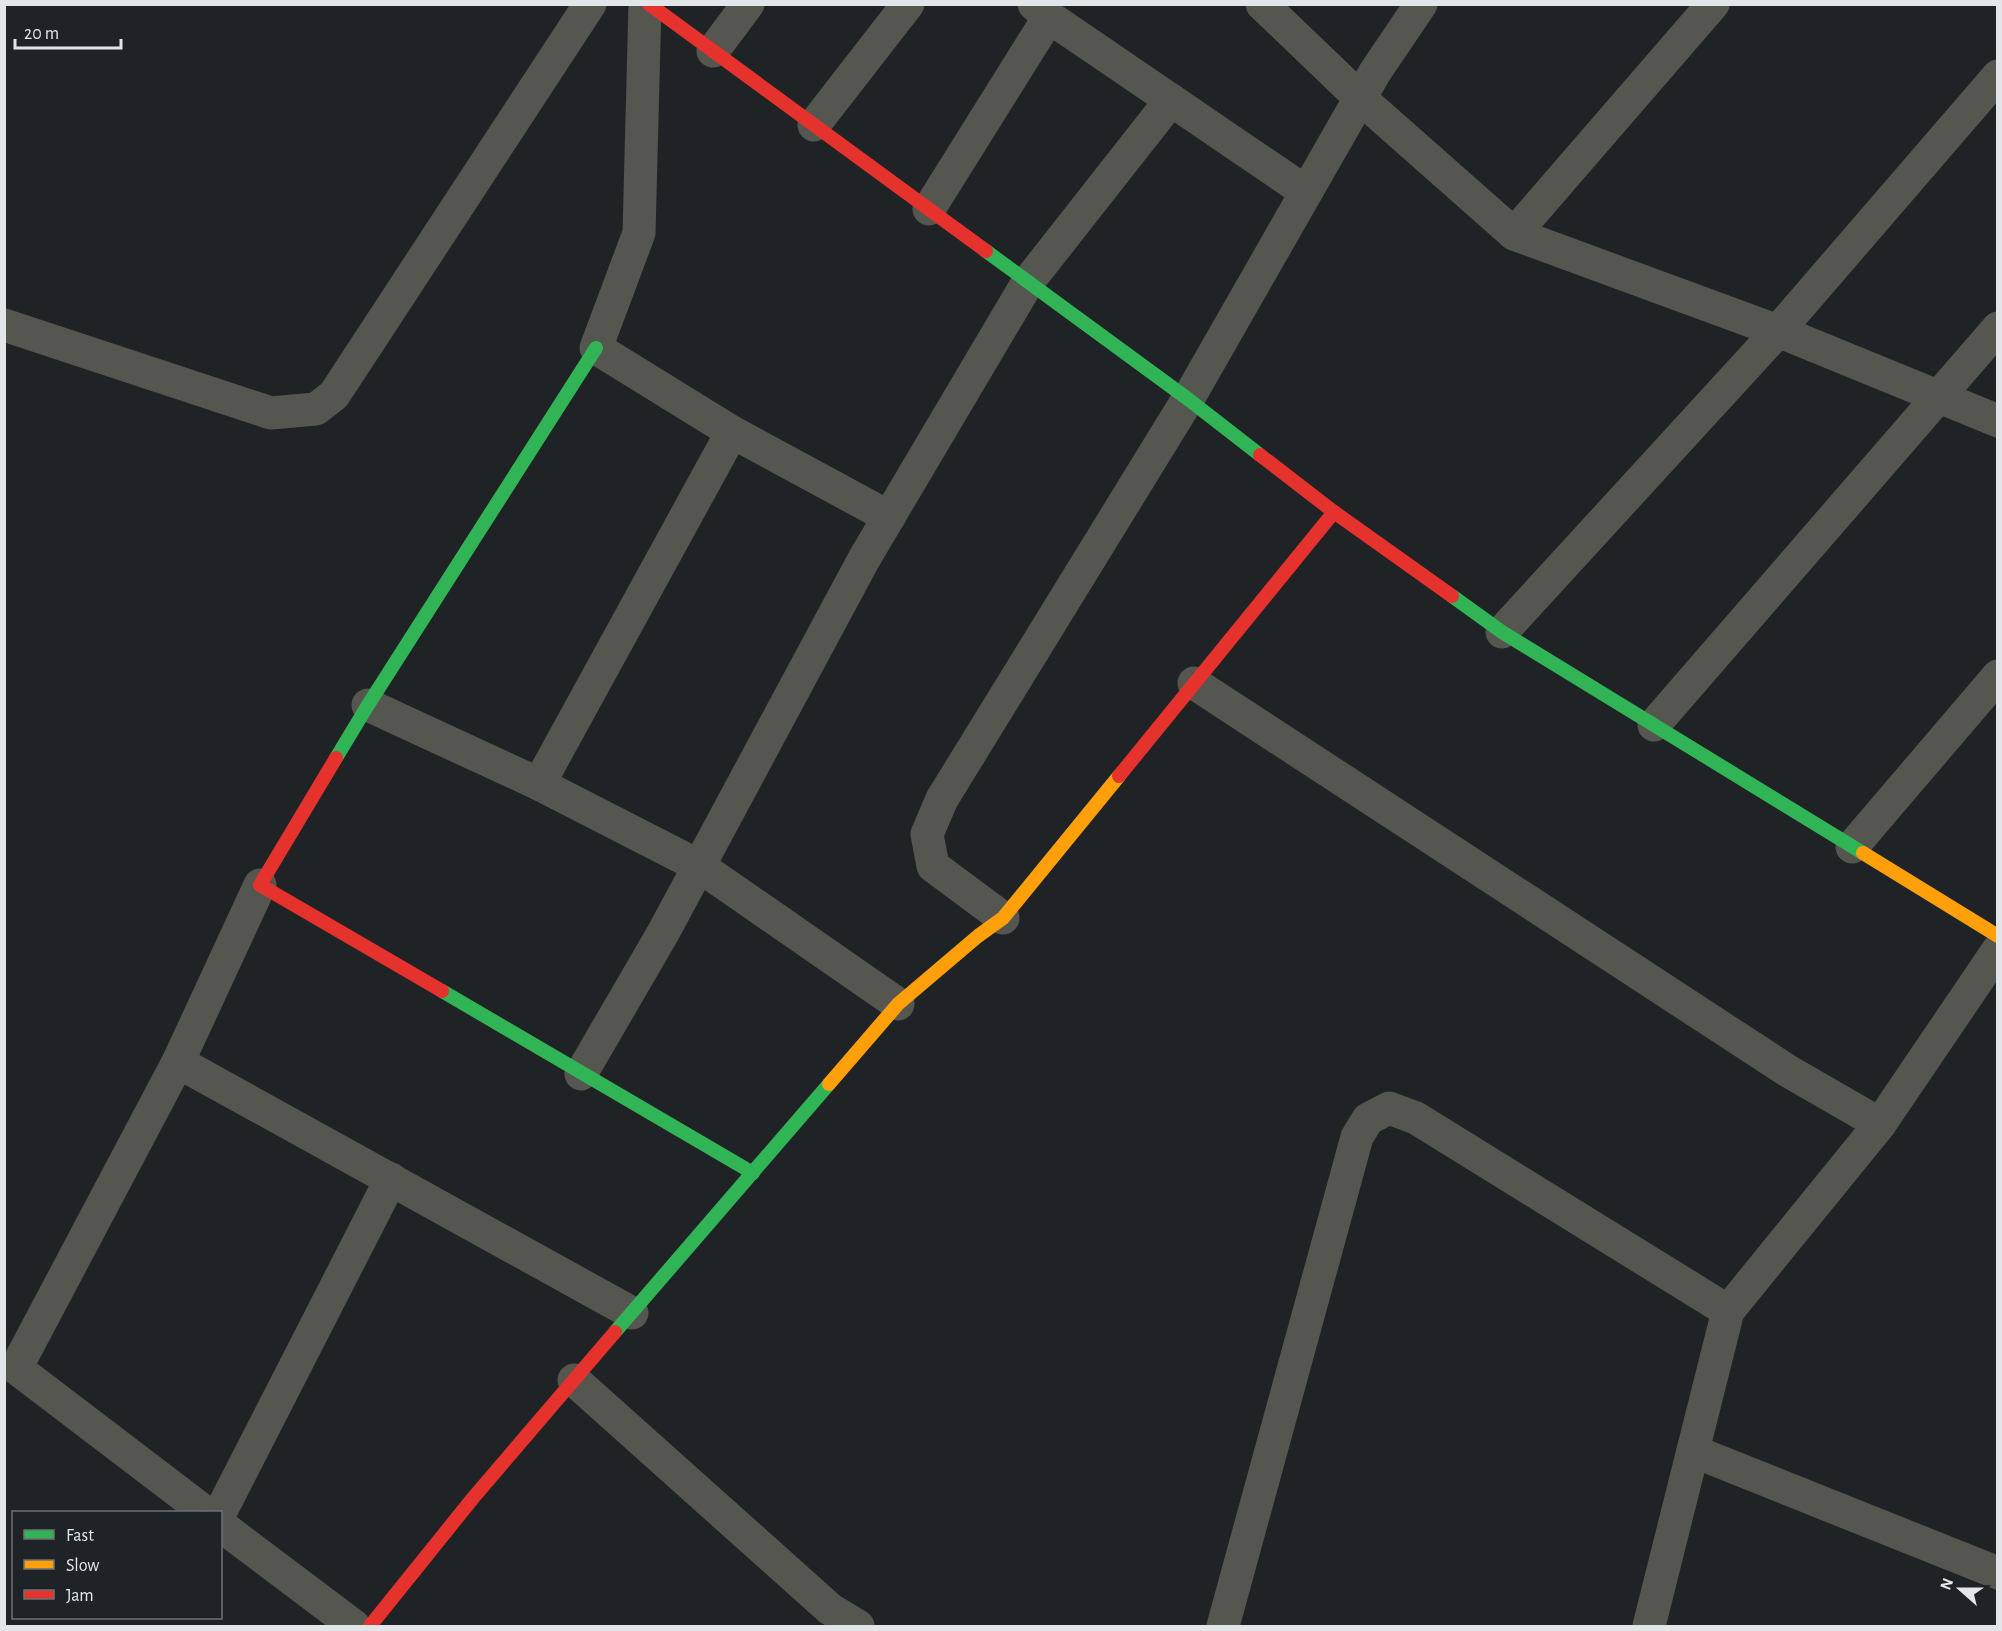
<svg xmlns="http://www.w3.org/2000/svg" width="2002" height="1631" viewBox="0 0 2002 1631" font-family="'Alegreya Sans',sans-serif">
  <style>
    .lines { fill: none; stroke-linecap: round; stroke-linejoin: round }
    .street { stroke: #565650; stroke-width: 33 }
    .fast { stroke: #30b455; stroke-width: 14 }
    .slow { stroke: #ff9f0a; stroke-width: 14 }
    .jam { stroke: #e5322d; stroke-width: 14 }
  </style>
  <rect width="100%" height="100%" fill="#202325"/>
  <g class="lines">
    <g class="street">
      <path d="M1034,4L1049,17L1306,192"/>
      <path d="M1262,4L1360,98L1514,234L1778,331L1998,421"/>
      <path d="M713,51L748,4"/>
      <path d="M814,125L908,4"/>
      <path d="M929,209L1049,17"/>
      <path d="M1514,234L1713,4"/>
      <path d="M4,325L271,413L316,409L334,395L590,4"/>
      <path d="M732,432L889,517"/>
      <path d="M1502,632L1778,331L1998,76"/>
      <path d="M1194,683L1788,1071L1880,1124"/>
      <path d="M368,705L539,784L699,866L898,1004"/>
      <path d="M1654,725L1998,328"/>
      <path d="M539,784L732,432L596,348L639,233L645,4"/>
      <path d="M1852,847L1998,676"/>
      <path d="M1003,918L933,866L927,834L942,799L1188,399L1375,72L1421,4"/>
      <path d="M178,1062L260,885"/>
      <path d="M581,1074L663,933L864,559L1028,282L1171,100"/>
      <path d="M574,1380L830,1609L858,1626"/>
      <path d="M1693,1451L1998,1573"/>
      <path d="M205,1512L16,1368L178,1062L632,1313"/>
      <path d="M220,1513L391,1179"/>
      <path d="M220,1525L354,1626"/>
      <path d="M1223,1626L1357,1137L1368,1119L1389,1108L1416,1118L1728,1311"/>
      <path d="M1649,1626L1728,1311L1880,1124L1998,950"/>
    </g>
    <g class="fast">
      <path d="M986,251L1188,399L1260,455"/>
      <path d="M1452,596L1502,632L1863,853"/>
      <path d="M336,758L368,705L596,348"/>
      <path d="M442,991L753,1173"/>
      <path d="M615,1332L829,1084"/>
    </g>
    <g class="slow">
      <path d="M1863,853L1998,936"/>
      <path d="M829,1084L898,1004L978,936L1003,918L1119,776"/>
    </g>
    <g class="jam">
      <path d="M649,4L986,251"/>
      <path d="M1260,455L1334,512L1452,596"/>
      <path d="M336,758L260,885L442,991"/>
      <path d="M1119,776L1334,512"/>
      <path d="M370,1626L473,1498L615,1332"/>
    </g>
  </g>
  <rect width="2002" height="1631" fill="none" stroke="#e3e6e9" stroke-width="12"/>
  <rect x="12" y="1511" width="210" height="108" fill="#1e2327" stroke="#6d7175" stroke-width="1.5"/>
  <rect x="24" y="1530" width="30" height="9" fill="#30b455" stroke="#6d7175" stroke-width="1.5"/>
  <text x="66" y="1541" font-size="18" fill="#e3e6e9">Fast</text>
  <rect x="24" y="1560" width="30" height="9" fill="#ff9f0a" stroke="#6d7175" stroke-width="1.5"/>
  <text x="66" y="1571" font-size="18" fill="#e3e6e9">Slow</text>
  <rect x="24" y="1590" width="30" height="9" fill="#e5322d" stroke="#6d7175" stroke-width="1.5"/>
  <text x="66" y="1601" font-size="18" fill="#e3e6e9">Jam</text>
  <g transform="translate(1960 1589) rotate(291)" stroke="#1e2327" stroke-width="4.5" paint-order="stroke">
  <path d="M0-4.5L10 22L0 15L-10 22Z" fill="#e3e6e9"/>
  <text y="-9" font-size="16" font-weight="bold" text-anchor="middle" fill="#e3e6e9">N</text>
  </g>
  <path d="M15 39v9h106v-9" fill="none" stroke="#e3e6e9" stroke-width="3"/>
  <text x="24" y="39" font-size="18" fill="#e3e6e9" stroke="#1e2327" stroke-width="4.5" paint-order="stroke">20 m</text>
</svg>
